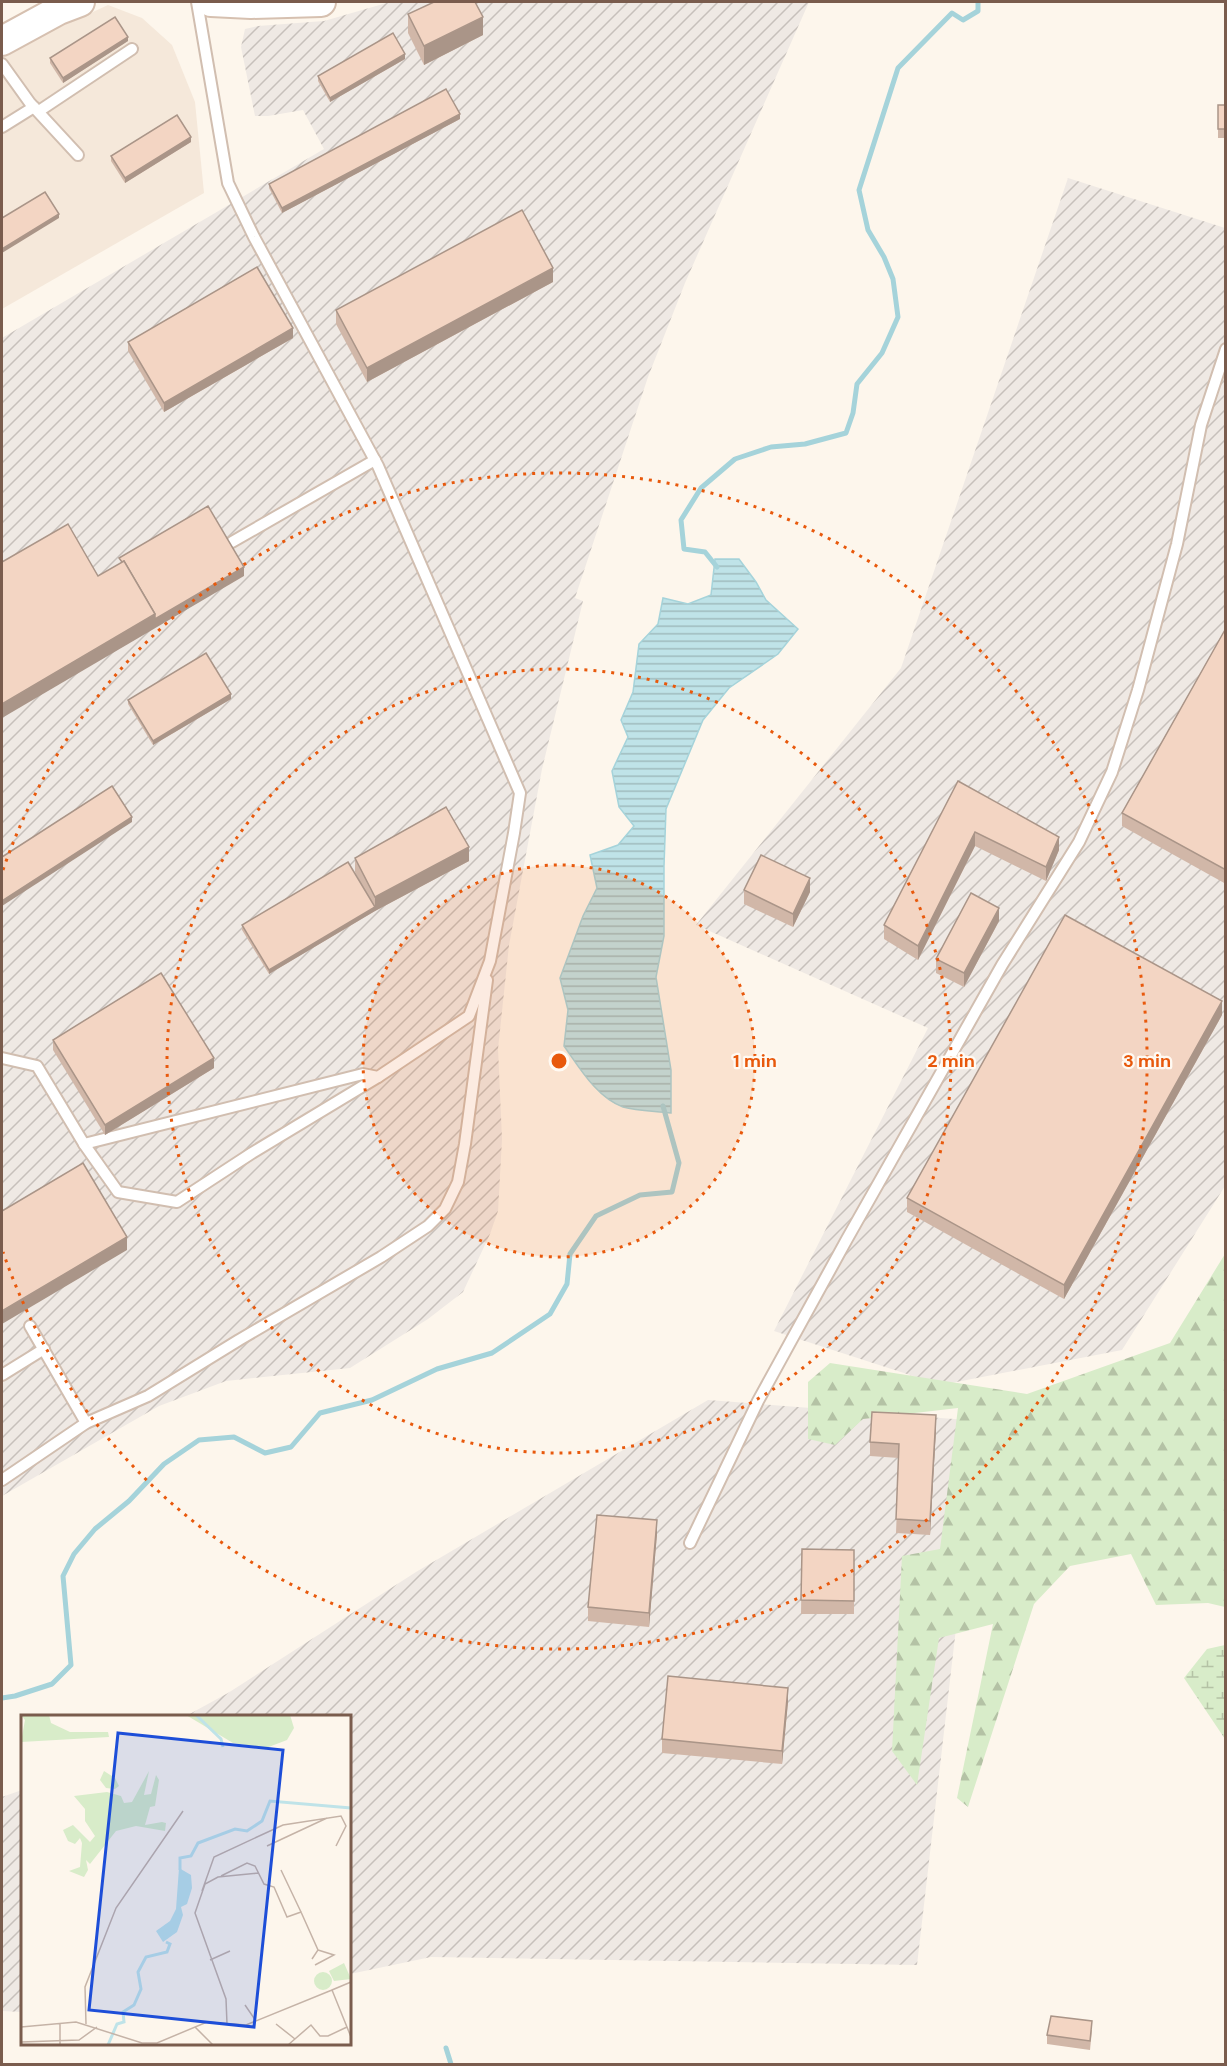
<svg xmlns="http://www.w3.org/2000/svg" width="1227" height="2066" viewBox="0 0 1227 2066" font-family="'DM Sans',sans-serif">
  <style>
    .residential { fill: #f5e8da }
    .industrial { fill: url(#industrial-furrows) }
    .forest { fill: url(#forest-firs) }
    .wetland { fill: url(#wetland-marsh) }
    .water { fill: url(#water-rules); stroke: #a5d3da; stroke-width: 1.5 }
    .lines { fill: none; stroke-linecap: round; stroke-linejoin: round }
    .stream { stroke: #a5d3da; stroke-width: 5 }
    .lane-casing { stroke: #d1beb0; stroke-width: 14 }
    .secondary-casing { stroke: #d6c0b0; stroke-width: 32 }
    .lane { stroke: #fff; stroke-width: 10 }
    .secondary { stroke: #fff; stroke-width: 28 }
    .wall { fill: #d1b7a8 }
    .shaded-wall { fill: #aa9588 }
    .building { fill: #f3d5c3; stroke: #aa9588; stroke-width: 1.5 }
    .ring { fill: none; stroke: #e8590c; stroke-width: 3; stroke-dasharray: 3 6 }
    .inset-river { fill: none; stroke: #bfe3e8; stroke-width: 3 }
    .inset-road { fill: none; stroke: #c5b3a7; stroke-width: 1.5 }
    .view { fill: #1d4ed8; fill-opacity: 0.15; stroke: #1d4ed8; stroke-width: 3 }
    .inset-edge { fill: none; stroke: #7a5c4d; stroke-width: 3 }
    .centre { fill: #e8590c; stroke: #fffaf3; stroke-width: 3 }
    .ring-label { font-size: 18px; text-anchor: middle; font-weight: bold; fill: #e8590c; stroke: #fffaf3; stroke-width: 4.5; stroke-linejoin: round; paint-order: stroke }
  </style>
  <defs>
    <pattern id="industrial-furrows" width="10" height="10" patternUnits="userSpaceOnUse" patternTransform="scale(1.5)"><rect width="10" height="10" fill="#efe9e4"/><path d="M-1 1l2-2M0 10L10 0M9 11l2-2" fill="none" stroke="#c7c0bb"/></pattern>
    <pattern id="forest-firs" width="22" height="20" patternUnits="userSpaceOnUse" patternTransform="scale(1.5)"><rect width="22" height="20" fill="#d8ecc9"/><path d="M5 1l3.5 6h-7zM16 11l3.5 6h-7z" fill="#b4c2a5"/></pattern>
    <pattern id="wetland-marsh" width="20" height="14" patternUnits="userSpaceOnUse" patternTransform="scale(1.5)"><rect width="20" height="14" fill="#d8ecc9"/><path d="M1 5h8M5 5V1M11 12h8M15 12V8" fill="none" stroke="#b4c2a5"/></pattern>
    <pattern id="water-rules" width="6" height="5" patternUnits="userSpaceOnUse" patternTransform="scale(1.5)"><rect width="6" height="5" fill="#bfe3e8"/><path d="M0 2.5h6" fill="none" stroke="#a0bbbe"/></pattern>
  </defs>
  <rect width="100%" height="100%" fill="#fdf6ec"/>
  <path class="residential" d="M108,5L142,18L172,45L195,102L204,193L2,309V57L15,48Z"/>
  <g class="industrial">
    <path d="M390,2H809L685,283L648,377L575,598L583,601L542,769L509,945L498,1049L502,1139L498,1211L490,1234L463,1292L428,1319L350,1368L226,1381L159,1406L2,1496V338L324,149L303,110L268,116H255L241,47L245,29L258,26L324,21Z"/>
    <path d="M1068,178L1225,228V1186L1122,1350L941,1385L774,1331L928,1028L696,925L901,668Z"/>
    <path d="M708,1400L980,1421L917,1965L431,1957L350,1974V1716H186L228,1693L416,1572Z"/>
    <path d="M22,1790V2012L2,2011V1797Z"/>
  </g>
  <path class="forest" d="M1225,1254V1607L1208,1603L1156,1605L1131,1554L1070,1566L1034,1604L968,1807L957,1798L993,1624L939,1638L917,1785L892,1751L902,1556L940,1549L958,1408L863,1419L835,1445L808,1439V1382L830,1363L1027,1394L1170,1343Z"/>
  <path class="wetland" d="M1225,1645H1226L1225,1739L1184,1678L1207,1649Z"/>
  <path class="water" d="M715,559H739L756,582L766,600L798,629L778,654L729,688L703,720L666,809L664,866V936L656,977L671,1070V1113C656,1111 638,1111 623,1107C597,1098 579,1067 564,1046L568,1010L560,978L583,916L597,888L590,855L618,845L634,826L619,807L612,771L628,737L621,720L633,692L639,644L658,624L663,598L688,604L711,595Z"/>
  <g class="lines">
    <g class="stream">
      <path d="M717,567L705,552L684,549L681,520L701,488L735,459L771,447L805,444L846,433L853,413L857,384L882,353L898,317L893,279L884,257L868,230L859,190L898,68L952,13L963,20L978,11V2"/>
      <path d="M2,1698L15,1696L52,1684L71,1665L63,1576L74,1554L95,1529L129,1501L164,1464L199,1440L234,1437L265,1453L291,1447L320,1413L372,1400L437,1369L492,1353L550,1314L567,1284L570,1254L596,1216L640,1195L672,1192L679,1163L663,1106"/>
      <path d="M446,2048L451,2064"/>
    </g>
    <g class="lane-casing">
      <g id="lane">
        <path d="M2,64L30,103L78,155"/>
        <path d="M39,111L132,49"/>
        <path d="M2,127L34,107"/>
        <path d="M232,542L375,460"/>
        <path d="M2,1058L37,1066L84,1144L118,1192L177,1202L252,1153L378,1077"/>
        <path d="M84,1144L363,1074L378,1077L469,1016L490,961L514,833L520,793L378,466L254,237L228,183L197,2"/>
        <path d="M30,1326L86,1423"/>
        <path d="M2,1375L44,1349"/>
        <path d="M2,1480L86,1423L148,1396L239,1340L381,1257L428,1226L445,1209L458,1182L465,1144L487,980"/>
        <path d="M690,1543L758,1401L847,1239L1002,965L1079,842L1112,772L1138,690L1177,544L1201,425L1226,349"/>
      </g>
    </g>
    <g class="secondary-casing">
      <g id="secondary">
        <path d="M211,2L251,4L321,2"/>
        <path d="M2,41L59,10L80,2"/>
      </g>
    </g>
    <use href="#lane" class="lane"/>
    <use href="#secondary" class="secondary"/>
  </g>
  <g class="wall">
    <path d="M408,14L483,35L424,65L408,33Z"/>
    <path d="M128,41L63,83L50,63V58Z"/>
    <path d="M405,59L330,102L318,81V76Z"/>
    <rect x="1218" y="105" width="8" height="33"/>
    <path d="M460,119L282,213L269,188V184Z"/>
    <path d="M191,142L125,183L111,161V156Z"/>
    <path d="M553,282L367,382L336,324V310Z"/>
    <path d="M293,338L164,412L128,351V342Z"/>
    <path d="M1226,628V884L1122,826V813Z"/>
    <path d="M231,699L153,745L128,704V700Z"/>
    <path d="M958,781L1059,850L1046,881L975,846L918,960L884,939V925Z"/>
    <path d="M355,858L469,861L375,911L269,974L242,930V925L359,880L355,872Z"/>
    <path d="M744,890L810,892L793,927L744,904Z"/>
    <path d="M999,921L964,987L936,973V959Z"/>
    <path d="M1222,1015L1064,1299L907,1212V1198Z"/>
    <path d="M53,1040L214,1068L105,1135L53,1050Z"/>
    <path d="M936,1429L930,1535L896,1533L899,1458L870,1456V1442Z"/>
    <path d="M657,1534L649,1627L588,1621V1607Z"/>
    <path d="M802,1549L854,1550V1614H801Z"/>
    <path d="M788,1702L782,1764L662,1753V1739Z"/>
    <path d="M1092,2030L1090,2050L1047,2044V2035Z"/>
  </g>
  <g class="shaded-wall">
    <path d="M483,17V35L424,65V46Z"/>
    <path d="M128,37V41L63,83V78Z"/>
    <path d="M405,54V59L330,102V98Z"/>
    <path d="M460,114V119L282,213V208Z"/>
    <path d="M191,137V142L125,183V178Z"/>
    <path d="M59,214V218L2,253V249Z"/>
    <path d="M553,268V282L367,382V368Z"/>
    <path d="M293,328V338L164,412V403Z"/>
    <path d="M244,567V576L2,718V704L155,614Z"/>
    <path d="M231,694V699L153,745V741Z"/>
    <path d="M132,817V822L2,906V901Z"/>
    <path d="M975,832V846L918,960V946Z"/>
    <path d="M1059,837V850L1046,881V867Z"/>
    <path d="M469,847V861L375,911L269,974V970L375,907V897Z"/>
    <path d="M810,878V892L793,927V914Z"/>
    <path d="M999,908V921L964,987V973Z"/>
    <path d="M1222,1001V1015L1064,1299V1285Z"/>
    <path d="M214,1058V1068L105,1135V1125Z"/>
    <path d="M127,1237V1250L2,1324V1311Z"/>
    <path d="M936,1415V1429L930,1535V1521Z"/>
    <path d="M657,1520V1534L649,1627V1613Z"/>
    <path d="M788,1688V1702L782,1764V1751Z"/>
  </g>
  <g class="building">
    <path d="M434,2H475L483,17L424,46L408,14Z"/>
    <path d="M115,17L128,37L63,78L50,58Z"/>
    <path d="M393,33L405,54L330,98L318,76Z"/>
    <path d="M446,89L460,114L282,208L269,184Z"/>
    <rect x="1218" y="105" width="8" height="24"/>
    <path d="M177,115L191,137L125,178L111,156Z"/>
    <path d="M45,192L59,214L2,249V218Z"/>
    <path d="M522,210L553,268L367,368L336,310Z"/>
    <path d="M257,267L293,328L164,403L128,342Z"/>
    <path d="M208,506L244,567L155,619V614L124,561L122,562L119,558Z"/>
    <path d="M68,524L98,576L124,561L155,614L2,704V562Z"/>
    <path d="M1226,628V870L1122,813Z"/>
    <path d="M206,653L231,694L153,741L128,700Z"/>
    <path d="M958,781L1059,837L1046,867L975,832L918,946L884,925Z"/>
    <path d="M112,786L132,817L2,901V857Z"/>
    <path d="M446,807L469,847L375,897L355,858Z"/>
    <path d="M761,855L810,878L793,914L744,890Z"/>
    <path d="M348,862L375,907L269,970L242,925Z"/>
    <path d="M971,893L999,908L964,973L936,959Z"/>
    <path d="M1065,915L1222,1001L1064,1285L907,1198Z"/>
    <path d="M161,973L214,1058L105,1125L53,1040Z"/>
    <path d="M83,1163L127,1237L2,1311V1211Z"/>
    <path d="M872,1412L936,1415L930,1521L896,1519L899,1444L870,1442Z"/>
    <path d="M597,1515L657,1520L649,1613L588,1607Z"/>
    <path d="M802,1549L854,1550V1601L801,1600Z"/>
    <path d="M668,1676L788,1688L782,1751L662,1739Z"/>
    <path d="M1051,2016L1092,2021L1090,2041L1047,2035Z"/>
  </g>
  <circle cx="559" cy="1061" r="196" fill="#e8590c" fill-opacity=".12"/>
  <g class="ring">
    <circle cx="559" cy="1061" r="196"/>
    <circle cx="559" cy="1061" r="392"/>
    <path d="M3 870A588 588 0 1 1 3 1252"/>
  </g>
  <g transform="translate(21 1715)">
    <rect width="330" height="330" fill="#fdf6ec"/>
    <path d="M28,0L30,8L49,17H87L88,22L0,27L4,5L0,0ZM323,248L330,264L313,266L308,256ZM293 266a9 9 0 1 1 18 0a9 9 0 1 1-18 0Z" fill="#d8ecc9"/>
    <path d="M128,56L123,80L130,79L135,60L138,65L134,91L129,92L124,110L141,107L145,108L144,116L115,111L95,116L69,149L65,145L67,155L63,162L48,156L59,152L61,128L59,123L54,129L47,126L42,115L52,110L69,127L74,121L64,106V94L53,81L86,77L100,81L103,88L111,87Z" fill="#d8ecc9"/>
    <path d="M83,56L94,63L98,71L94,74L85,73L79,65Z" fill="#d8ecc9"/>
    <path d="M165,0H269L273,13L266,25L245,33L212,28Z" fill="#d8ecc9"/>
    <path d="M158,153L170,160L171,173L166,189L160,192L162,200L156,217L142,227L135,216L149,206L155,194Z" fill="#bfe3e8"/>
    <path class="inset-river" d="M175,0L200,24L202,32M159,155V143L170,141L177,128L214,114L226,116L241,106L249,86L330,93M87,330L96,309L103,307L102,297L113,290L120,274L117,257L125,242L146,237L149,229L145,227"/>
    <path class="inset-road" d="M246,131L306,103M200,161L226,148L234,151L243,169L253,172L266,202L280,197L260,155M181,176L193,142L262,110L320,101L325,111L315,131M280,197L297,235L291,244M189,245L209,236M294,250L313,240L297,235M330,267L311,275L330,322M224,290L235,306M65,309L64,272L95,193L162,96M206,309L205,284L174,198L184,169L197,162L237,158M255,309L274,324M0,312L55,307L121,328H136L186,307L225,310L311,275M174,312L192,330M0,327L58,325L76,312M39,330V308M267,330L290,310L299,321H307L326,312"/>
    <path class="view" d="M97,18L262,35L233,312L68,295Z"/>
    <rect width="330" height="330" class="inset-edge"/>
  </g>
  <circle cx="559" cy="1061" r="9" class="centre"/>
  <g class="ring-label">
    <text x="755" y="1067">1 min</text>
    <text x="951" y="1067">2 min</text>
    <text x="1147" y="1067">3 min</text>
  </g>
  <rect width="1227" height="2066" fill="none" stroke="#7a5c4d" stroke-width="6"/>
</svg>
